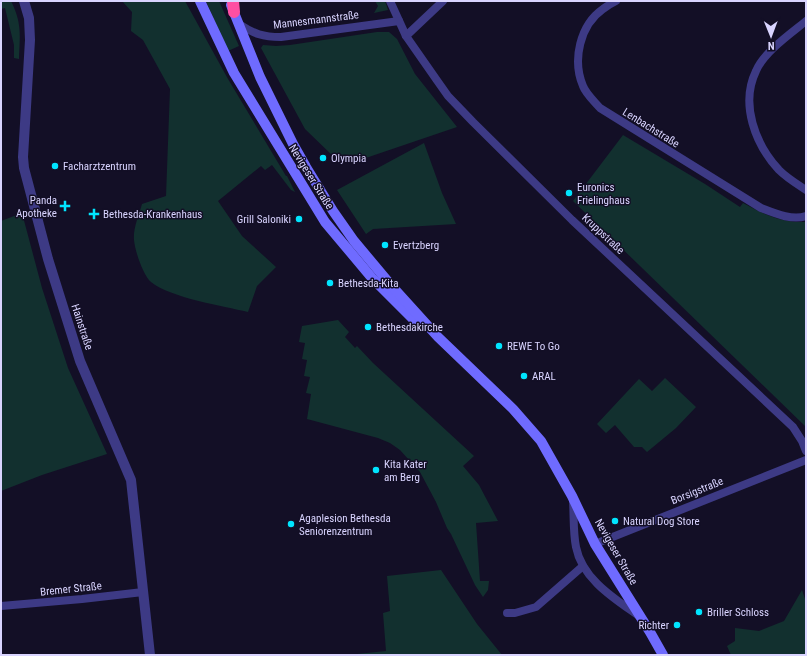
<svg xmlns="http://www.w3.org/2000/svg" width="807" height="656" viewBox="0 0 807 656" font-family="'Roboto Condensed',sans-serif">
  <style>
    .green { fill: #12302f }
    .lines { fill: none; stroke-linecap: round; stroke-linejoin: round }
    .minor { stroke: #3d3a85; stroke-width: 8 }
    .tertiary { stroke: #3d3a85; stroke-width: 10 }
    .secondary { stroke: #6f6bff; stroke-width: 10 }
    .motorway { stroke: #ff4fa3; stroke-width: 12 }
    .poi-dot { fill: #00e5ff; stroke: #130f26; stroke-width: 1.5 }
    .labels { text-anchor: middle; dominant-baseline: central; stroke-width: 3; stroke-linejoin: round; paint-order: stroke }
    .street-label { font-size: 11px; fill: #d9d4ff; stroke: #130f26 }
    .poi-label { font-size: 11px; fill: #d9d4ff; stroke: #130f26; text-anchor: start }
  </style>
  <rect width="100%" height="100%" fill="#130f26"/>
  <g class="green">
    <path d="M1,1H11C22,23 20,35 19,59L14,58V45L5,8L1,9Z"/>
    <path d="M122,1H185L228,79L286,176H287L295,192L291,190L272,165L265,170L261,166L218,201L242,236L276,267L257,286L248,312C223,306 171,298 151,282C143,275 135,251 134,240C133,228 139,215 142,204L166,196L170,89L143,40L131,31L132,12Z"/>
    <path d="M206,1H219L239,46L228,51Z"/>
    <path d="M375,1H385L388,10L374,13L378,6Z"/>
    <path d="M377,32H389L397,39L415,74L457,127L354,162L333,156L305,129L261,48L263,45L276,46L290,45Z"/>
    <path d="M623,135L705,184L740,207L743,203C763,214 782,223 806,222V427L573,201Z"/>
    <path d="M424,143L442,193L456,224L373,229L366,234L337,190Z"/>
    <path d="M22,213L42,288L68,368L107,454L42,475L1,491V221Z"/>
    <path d="M338,320L349,332L345,337L355,348L357,346L373,363L474,456L463,466L479,485L498,521L476,523L480,581H489L488,590L483,597L475,585L451,534L447,528L436,502L420,472L400,450L390,443L378,438L307,419L311,394L306,393L310,377L304,376L307,360L302,359L305,343L299,342L302,326Z"/>
    <path d="M665,378L696,407L676,428L647,452L642,447H634L615,425L606,433L597,424L639,379L652,391Z"/>
    <path d="M441,570L477,624L502,655H347L386,651L383,613L390,611L387,576Z"/>
    <path d="M802,590L806,602V655H731L727,646L735,641V628L759,631L784,621Z"/>
  </g>
  <g class="lines">
    <g class="minor">
      <path d="M390,1L406,36L436,79L448,96L473,122L572,220L793,427L802,441L806,451"/>
      <path d="M616,1C612,3 607,6 603,9C580,25 572,60 583,86C586,94 594,101 600,108L761,208C774,213 792,221 806,216"/>
      <path d="M806,21C790,34 764,52 756,71C740,104 755,144 779,170C787,178 797,184 806,190"/>
      <path d="M239,24C254,34 263,37 281,37L399,21"/>
      <path d="M406,36L443,1"/>
      <path d="M573,501C574,516 573,532 576,547C582,579 615,599 639,616"/>
      <path d="M595,544L806,460"/>
      <path d="M1,606L82,599L143,592"/>
      <path d="M507,613H515L536,607L583,566"/>
    </g>
    <path class="tertiary" d="M24,1L29,18L30,40L23,157L24,168L48,259L80,361L131,480L150,655"/>
    <g class="secondary">
      <path d="M200,1L234,73L325,222L372,278L414,320"/>
      <path d="M231,5L260,77L293,144L306,167L333,211L354,241L390,284L438,337L513,409L541,441L572,496L595,544L650,632L663,655"/>
    </g>
    <path class="motorway" d="M233,1L234,12"/>
  </g>
  <g class="poi-dot">
    <circle cx="323" cy="158" r="4"/>
    <circle cx="55" cy="166" r="4"/>
    <circle cx="569" cy="193" r="4"/>
    <path d="M63 200h4v4h4v4h-4v4h-4v-4h-4v-4h4z"/>
    <path d="M92 208h4v4h4v4h-4v4h-4v-4h-4v-4h4z"/>
    <circle cx="299" cy="219" r="4"/>
    <circle cx="385" cy="245" r="4"/>
    <circle cx="330" cy="283" r="4"/>
    <circle cx="368" cy="327" r="4"/>
    <circle cx="499" cy="346" r="4"/>
    <circle cx="524" cy="376" r="4"/>
    <circle cx="376" cy="470" r="4"/>
    <circle cx="615" cy="521" r="4"/>
    <circle cx="291" cy="524" r="4"/>
    <circle cx="699" cy="612" r="4"/>
    <circle cx="677" cy="625" r="4"/>
  </g>
  <g class="labels">
    <g class="street-label">
      <text transform="translate(316 20) rotate(-7)">Mannesmannstraße</text>
      <text transform="translate(651 128) rotate(32)">Lenbachstraße</text>
      <text transform="translate(311 177) rotate(58)">Nevigeser Straße</text>
      <text transform="translate(603 234) rotate(43)">Kruppstraße</text>
      <text transform="translate(82 327) rotate(72)">Hainstraße</text>
      <text transform="translate(697 491) rotate(-22)">Borsigstraße</text>
      <text transform="translate(616 552) rotate(60)">Nevigeser Straße</text>
      <text transform="translate(71 589) rotate(-6)">Bremer Straße</text>
    </g>
    <g class="poi-label">
      <text x="331" y="158">Olympia</text>
      <text x="63" y="166">Facharztzentrum</text>
      <text x="577" y="187">Euronics<tspan x="577" dy="13">Frielinghaus</tspan></text>
      <text x="57" y="200" text-anchor="end">Panda<tspan x="57" dy="13">Apotheke</tspan></text>
      <text x="103" y="214">Bethesda-Krankenhaus</text>
      <text x="291" y="219" text-anchor="end">Grill Saloniki</text>
      <text x="393" y="245">Evertzberg</text>
      <text x="338" y="283">Bethesda-Kita</text>
      <text x="376" y="327">Bethesdakirche</text>
      <text x="507" y="346">REWE To Go</text>
      <text x="532" y="376">ARAL</text>
      <text x="384" y="464">Kita Kater<tspan x="384" dy="13">am Berg</tspan></text>
      <text x="299" y="518">Agaplesion Bethesda<tspan x="299" dy="13">Seniorenzentrum</tspan></text>
      <text x="623" y="521">Natural Dog Store</text>
      <text x="707" y="612">Briller Schloss</text>
      <text x="669" y="625" text-anchor="end">Richter</text>
    </g>
  </g>
  <rect width="807" height="656" fill="none" stroke="#d9d4ff" stroke-width="4"/>
  <g transform="translate(771 36) rotate(179)" stroke="#130f26" stroke-width="3" paint-order="stroke">
  <path d="M0-3L7 15L0 10L-7 15Z" fill="#d9d4ff"/>
  <text y="-6" font-size="11" font-weight="bold" text-anchor="middle" fill="#d9d4ff">N</text>
  </g>
</svg>
